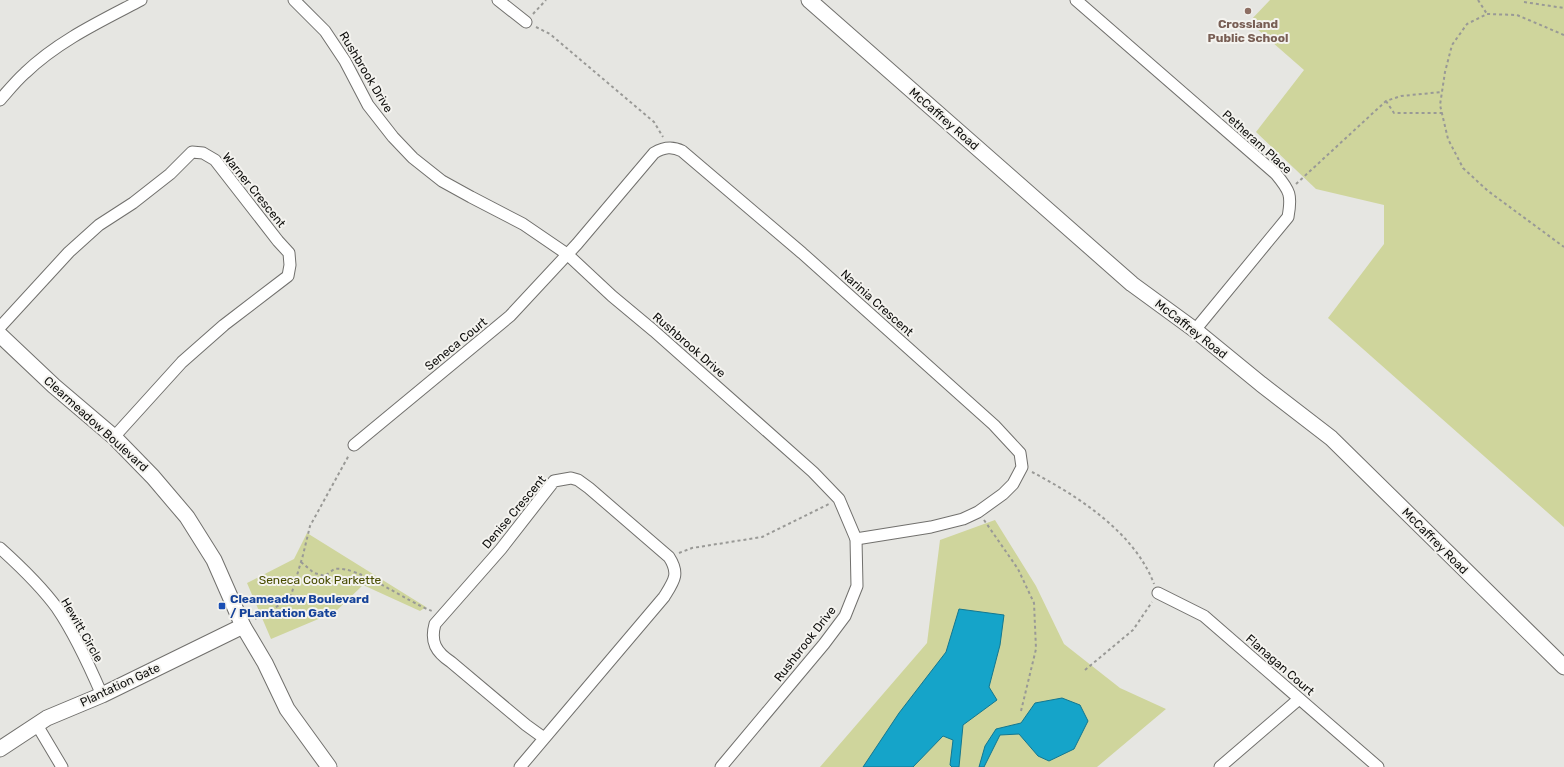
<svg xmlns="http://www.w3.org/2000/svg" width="1564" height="767" viewBox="0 0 1564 767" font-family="Rubik,sans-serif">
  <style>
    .green { fill: #cfd59c }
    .water { fill: #15a4c9; stroke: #137790 }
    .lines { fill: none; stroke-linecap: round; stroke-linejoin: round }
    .street-casing { stroke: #71706d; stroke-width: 13 }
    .secondary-casing { stroke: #71706d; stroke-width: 17 }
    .path { stroke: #999996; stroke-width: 2; stroke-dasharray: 3 3; stroke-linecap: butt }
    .street { stroke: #fff; stroke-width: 11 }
    .secondary { stroke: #fff; stroke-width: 15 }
    .education-dot { fill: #8d6e63; stroke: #f4f3ef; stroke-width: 1.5 }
    .transit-dot { fill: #1a4fb4; stroke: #f4f3ef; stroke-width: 1.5 }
    .labels { text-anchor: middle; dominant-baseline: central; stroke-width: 4; stroke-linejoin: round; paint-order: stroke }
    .education-label { font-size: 12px; font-weight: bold; fill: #785e54; stroke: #f4f3ef }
    .street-label { font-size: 12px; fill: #0e0e0c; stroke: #f4f3ef }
    .park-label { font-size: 12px; fill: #484c00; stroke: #f4f3ef }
    .transit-label { font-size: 12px; font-weight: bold; fill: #164399; stroke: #f4f3ef; text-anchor: start }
  </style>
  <rect width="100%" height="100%" fill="#e6e6e2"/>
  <g class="green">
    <path d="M1270,0H1564V527L1328,318L1384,244V205L1316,189L1256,132L1304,70L1249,22Z"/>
    <path d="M995,520L1036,586L1064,644L1120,688L1166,709L1097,767H820L927,643L940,540Z"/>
    <path d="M307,533L426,607L420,611L363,585L335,612L271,639L247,583L294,559Z"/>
  </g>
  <g class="water">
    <path d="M959,609L1004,615L1000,645L989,687L997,700L963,725L959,767H952L950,765L953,740L943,736L913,767H863L899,713L946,652Z"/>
    <path d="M1062,698L1080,705L1088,721L1074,749L1049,761L1038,756L1019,734L1000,735L984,767H979L985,746L996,729L1021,723L1035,703Z"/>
  </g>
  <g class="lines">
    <g class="street-casing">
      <g id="street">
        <path d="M294,0L325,31L345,61L368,105L393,137L413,158L442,181L471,197L523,224L567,254L612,296L654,331L813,472L839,499L856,539L857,586L845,616L824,644L721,767"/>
        <path d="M498,0L526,22"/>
        <path d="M1076,0L1276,174C1290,191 1292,195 1288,217L1195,330"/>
        <path d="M0,100C8,91 16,81 25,73C58,41 101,21 141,0"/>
        <path d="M0,327L69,252L99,225L133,203L170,174L192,152L203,153L215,160L278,241L289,253L290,265L288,276L224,325L182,362L114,437"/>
        <path d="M354,445L510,316L577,244L654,153C664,147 672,146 682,151L802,253L994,425L1020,453L1022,467L1013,484L1003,494L978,512L963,519L931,527L856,539"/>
        <path d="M0,548C20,566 41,586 57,608C75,634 89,665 102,695"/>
        <path d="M1158,593L1204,616L1378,767"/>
        <path d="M37,725L62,767"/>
        <path d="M520,767L664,597C674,581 680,574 669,557L589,488L578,480L571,478L554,481L501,549L435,624C430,642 436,652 451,662L526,725L544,738"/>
        <path d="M1220,767L1299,699"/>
      </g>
    </g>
    <g class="secondary-casing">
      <g id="secondary">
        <path d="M809,0L1132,284L1195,330L1261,384L1331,438L1564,667"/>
        <path d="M0,335L54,386L114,437L153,477L187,517L214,560L243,626L265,663L287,709L329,767"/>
        <path d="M0,749L47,718L102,695L243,626"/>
      </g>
    </g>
    <g class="path">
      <path d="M1478,0L1487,14"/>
      <path d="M1524,2L1564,8"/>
      <path d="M533,14L546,0"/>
      <path d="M536,27L550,34L654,122L663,137"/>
      <path d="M1564,35L1517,15L1487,14L1467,24L1452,45L1445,72L1440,105L1448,139L1463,168L1488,191L1564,247"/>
      <path d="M1386,101L1394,113H1442"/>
      <path d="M1296,184L1386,101L1401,96L1442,92"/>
      <path d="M1032,472C1078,496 1135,533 1154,584"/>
      <path d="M984,520L1018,569L1034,603L1036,649L1021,711"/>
      <path d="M679,553L692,548L762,537L829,504"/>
      <path d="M301,562L314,573L325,576C328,574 332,570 335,569C357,565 409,603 432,611"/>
      <path d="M255,619L290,599L303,555L310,526L349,455"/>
      <path d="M1085,670L1133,630L1152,602"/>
    </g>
    <use href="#street" class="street"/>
    <use href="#secondary" class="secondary"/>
  </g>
  <circle class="education-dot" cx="1248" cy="11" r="4"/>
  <rect class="transit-dot" x="218" y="602" width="8" height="8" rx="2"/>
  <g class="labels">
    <g class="education-label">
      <text x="1248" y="24">Crossland<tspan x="1248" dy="14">Public School</tspan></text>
    </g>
    <g class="street-label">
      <text transform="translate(366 72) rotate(59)">Rushbrook Drive</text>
      <text transform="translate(944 119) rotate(41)">McCaffrey Road</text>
      <text transform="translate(1257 142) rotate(42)">Petheram Place</text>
      <text transform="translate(254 190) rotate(51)">Warner Crescent</text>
      <text transform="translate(877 303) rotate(42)">Narinia Crescent</text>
      <text transform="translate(1191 329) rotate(38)">McCaffrey Road</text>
      <text transform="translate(456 344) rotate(-39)">Seneca Court</text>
      <text transform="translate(689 345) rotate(41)">Rushbrook Drive</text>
      <text transform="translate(96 424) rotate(42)">Clearmeadow Boulevard</text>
      <text transform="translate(514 512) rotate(-50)">Denise Crescent</text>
      <text transform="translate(1435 541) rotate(45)">McCaffrey Road</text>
      <text transform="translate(82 630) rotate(60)">Hewitt Circle</text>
      <text transform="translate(805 644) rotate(-52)">Rushbrook Drive</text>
      <text transform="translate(1280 665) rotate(41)">Flanagan Court</text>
      <text transform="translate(120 685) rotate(-25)">Plantation Gate</text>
    </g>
    <g class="park-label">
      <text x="320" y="580">Seneca Cook Parkette</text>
    </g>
    <g class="transit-label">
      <text x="230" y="599">Cleameadow Boulevard<tspan x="230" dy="14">/ PLantation Gate</tspan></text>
    </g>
  </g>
</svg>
